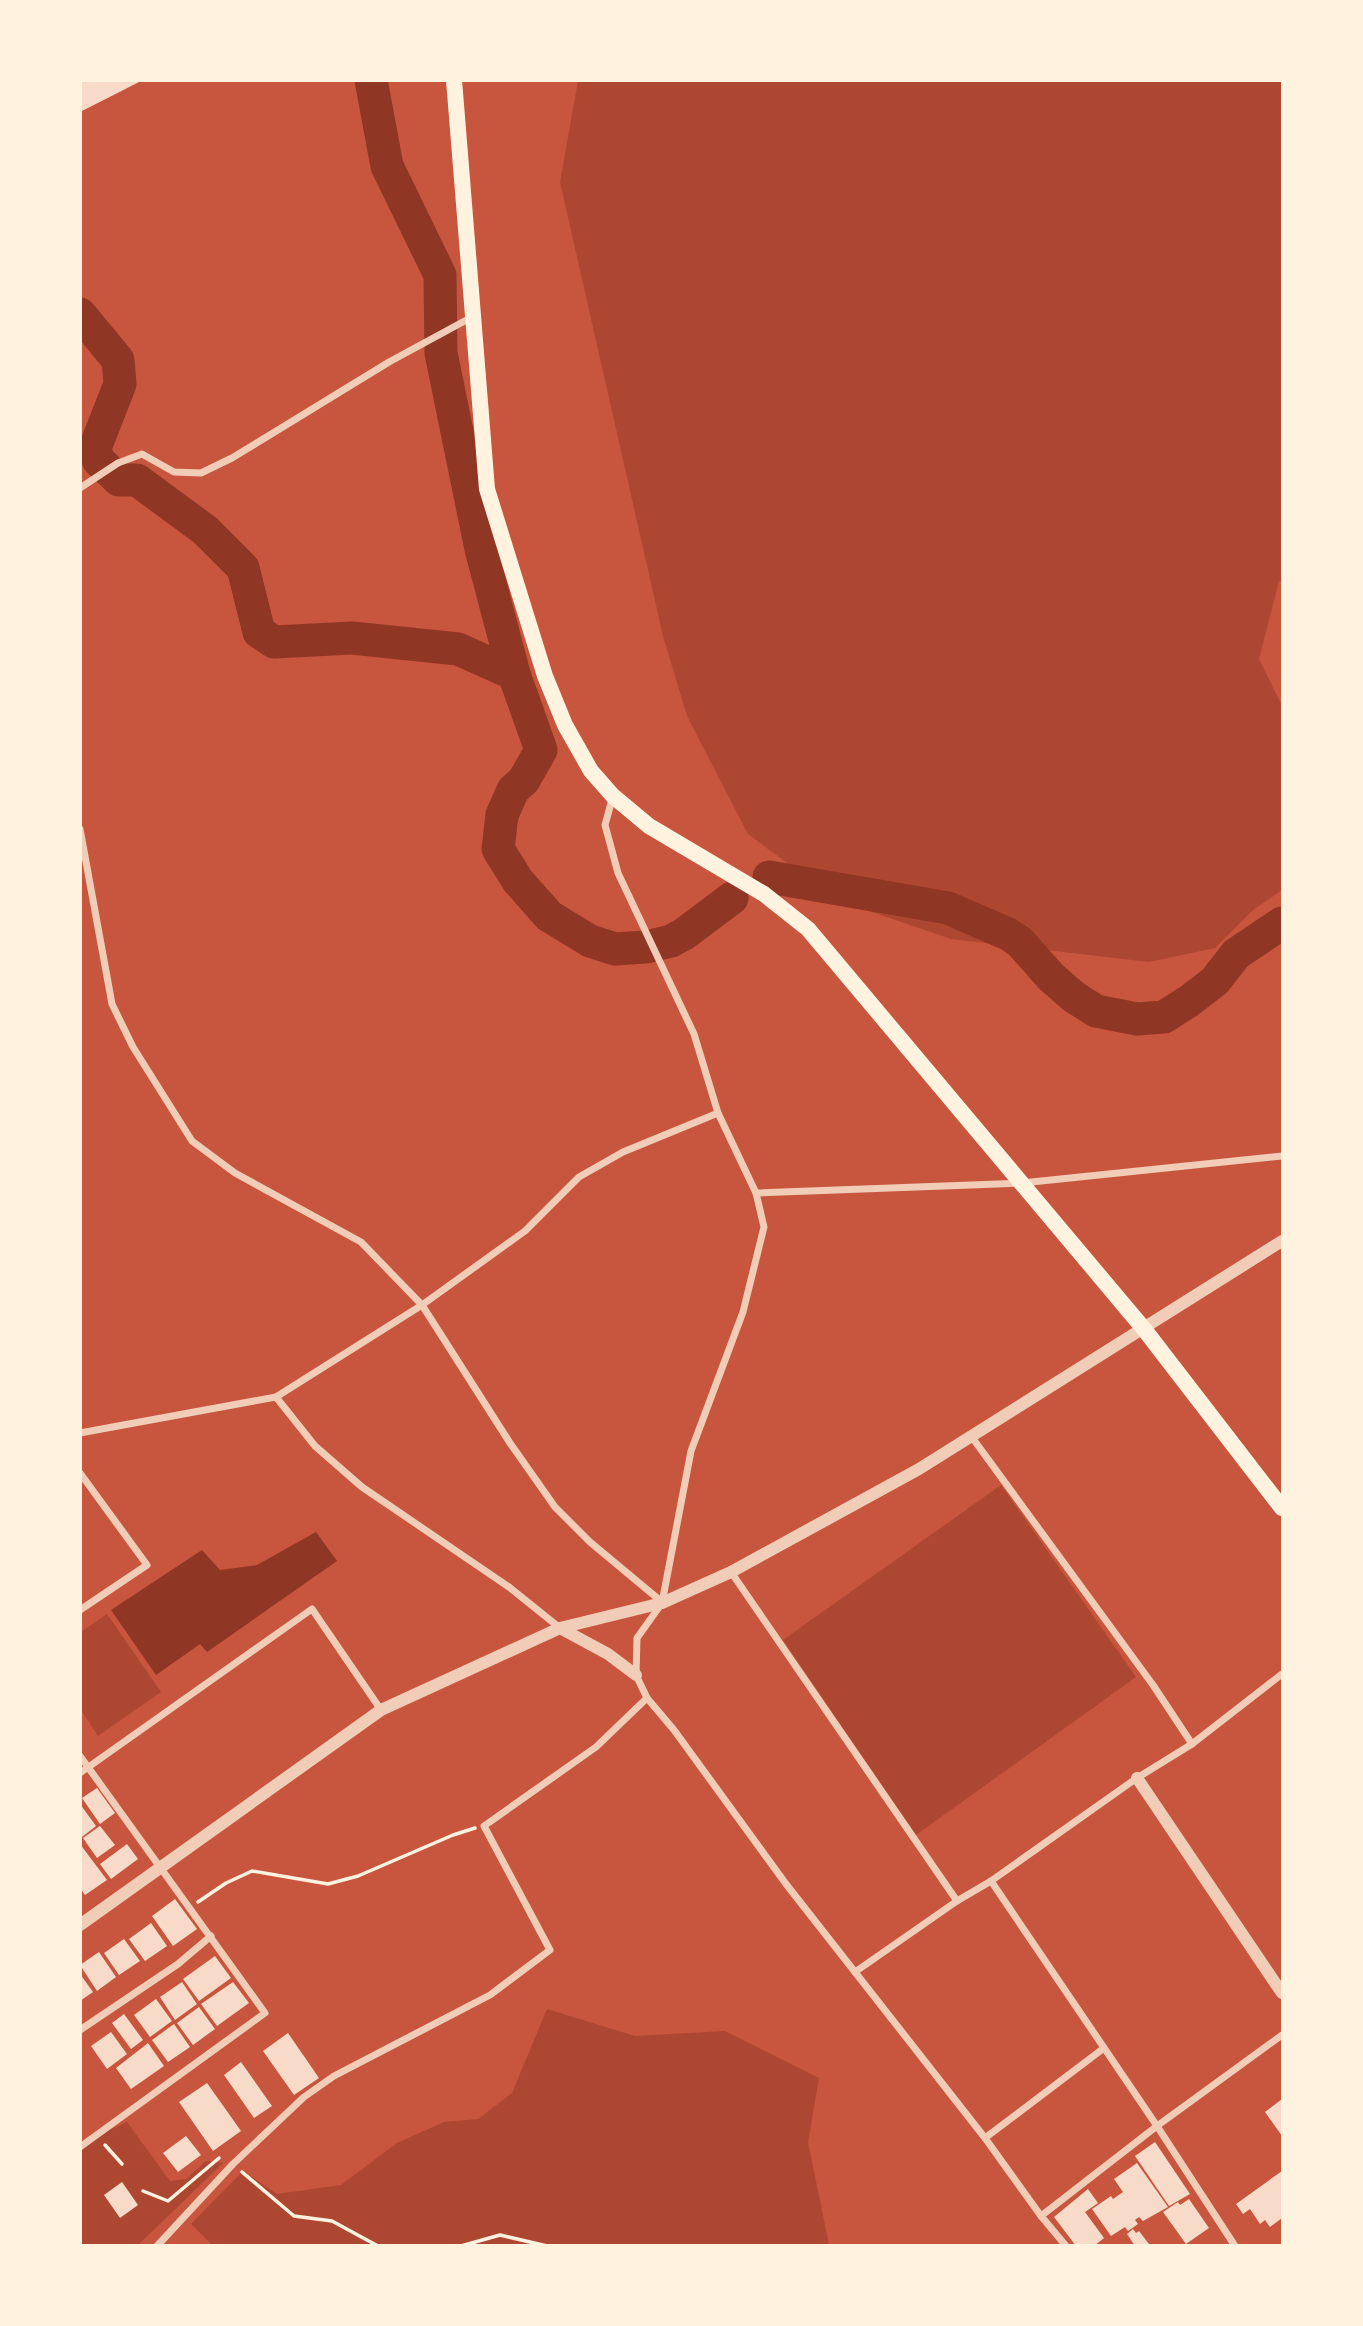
<svg xmlns="http://www.w3.org/2000/svg" width="1363" height="2326" viewBox="0 0 1363 2326" font-family="'Golos Text',sans-serif">
  <style>
    .green { fill: #ae4732 }
    .water { fill: #8f3625 }
    .lines { fill: none; stroke-linecap: round; stroke-linejoin: round }
    .river { stroke: #8f3625; stroke-width: 33 }
    .building { fill: #f7dbc8 }
    .path { stroke: #fff3e0; stroke-width: 3.5 }
    .minor { stroke: #f1ccb7; stroke-width: 7 }
    .tertiary { stroke: #f1ccb7; stroke-width: 12 }
    .primary { stroke: #fff3e0; stroke-width: 16 }
  </style>
  <rect width="100%" height="100%" fill="#c8553d"/>
  <g class="green">
    <path d="M578,81H1282V581H1279L1259,659L1282,706V890L1253,910L1215,948L1149,962L951,939L837,900L748,834L687,716L663,636L560,182Z"/>
    <path d="M1001,1485L1136,1677L916,1835L783,1640Z"/>
    <path d="M107,1614L161,1692L98,1736L81,1710V1632Z"/>
    <path d="M547,2009L635,2036L725,2031L819,2078L808,2142L829,2245L213,2246L191,2224L243,2171L277,2194L341,2185L397,2143L444,2122L478,2119L512,2093Z"/>
    <path d="M127,2122L170,2181L186,2179L206,2161L223,2163L138,2245H81L80,2149L96,2136Z"/>
  </g>
  <path class="water" d="M316,1532L337,1561L207,1652L200,1644L156,1675L111,1610L202,1550L220,1570L257,1565Z"/>
  <g class="lines">
    <g class="river">
      <path d="M371,80L387,166L440,275L441,353L481,549L514,674L541,750L524,780L513,790L502,815L498,849L518,881L549,916L590,941L615,949L646,947L671,941L684,934L732,898"/>
      <path d="M80,314L118,360L120,384L95,448L98,460L119,480H137L205,530L243,568L259,632L274,642L352,638L458,649L514,674"/>
      <path d="M769,877L948,908L1008,934L1020,942L1051,977L1074,997L1096,1011L1137,1019L1164,1017L1189,1001L1215,981L1236,954L1282,923"/>
    </g>
  </g>
  <g class="building">
    <path d="M80,80H143L80,112Z"/>
    <path d="M97,1788L115,1813L100,1824L82,1798Z"/>
    <path d="M80,1804L96,1826L82,1837L80,1835Z"/>
    <path d="M100,1826L115,1845L97,1858L83,1838Z"/>
    <path d="M80,1844L107,1880L85,1895L80,1888Z"/>
    <path d="M127,1844L138,1859L111,1879L100,1864Z"/>
    <path d="M175,1899L197,1929L173,1946L152,1916Z"/>
    <path d="M151,1923L167,1946L145,1961L129,1939Z"/>
    <path d="M124,1939L140,1961L119,1975L104,1953Z"/>
    <path d="M99,1952L116,1977L97,1991L80,1965Z"/>
    <path d="M215,1956L231,1978L199,2001L183,1979Z"/>
    <path d="M80,1974L93,1992L80,2001Z"/>
    <path d="M182,1982L197,2004L175,2020L160,1997Z"/>
    <path d="M233,1982L249,2003L217,2026L201,2004Z"/>
    <path d="M156,1999L172,2021L150,2037L134,2015Z"/>
    <path d="M199,2007L215,2029L193,2045L177,2023Z"/>
    <path d="M124,2014L143,2040L131,2049L112,2023Z"/>
    <path d="M174,2024L190,2047L168,2062L152,2040Z"/>
    <path d="M111,2032L127,2054L107,2069L91,2046Z"/>
    <path d="M288,2033L319,2078L294,2095L263,2051Z"/>
    <path d="M148,2043L164,2066L131,2089L116,2068Z"/>
    <path d="M241,2062L272,2106L254,2118L224,2075Z"/>
    <path d="M207,2083L241,2131L213,2151L179,2102Z"/>
    <path d="M1282,2099V2136L1265,2112Z"/>
    <path d="M186,2136L201,2155L178,2172L163,2153Z"/>
    <path d="M1155,2142L1190,2194L1169,2206L1135,2156Z"/>
    <path d="M1137,2163L1168,2207L1143,2221L1139,2217L1135,2220L1138,2224L1128,2231L1125,2227L1111,2236L1092,2209L1111,2196L1113,2199L1123,2192L1114,2179Z"/>
    <path d="M1282,2171V2218L1270,2227L1265,2220L1260,2224L1250,2209L1243,2214L1236,2204Z"/>
    <path d="M122,2182L138,2205L120,2218L104,2195Z"/>
    <path d="M1088,2189L1098,2203L1085,2212L1104,2238L1094,2246H1076L1054,2217Z"/>
    <path d="M1189,2199L1209,2228L1186,2244L1163,2212L1178,2202L1180,2205Z"/>
    <path d="M1133,2229L1136,2233L1139,2231L1149,2244L1135,2246L1127,2234Z"/>
  </g>
  <g class="lines">
    <g class="path">
      <path d="M198,1902L226,1883L252,1871L328,1884L358,1876L453,1835L475,1828"/>
      <path d="M105,2145L122,2164"/>
      <path d="M242,2172L294,2216L332,2221L378,2246"/>
      <path d="M143,2191L168,2201L219,2158"/>
      <path d="M461,2246L500,2235L547,2246"/>
    </g>
    <g class="minor">
      <path d="M80,488L118,463L142,454L174,472L201,473L232,458L389,362L472,317"/>
      <path d="M613,796L605,825L618,873L694,1034L718,1113L756,1193L764,1227L743,1312L691,1451L662,1603L637,1638L636,1675L647,1698L674,1730L786,1884L985,2138L1041,2216L1066,2246"/>
      <path d="M80,829L112,1004L133,1047L192,1141L235,1173L361,1242L422,1305L510,1443L555,1507L590,1542L662,1602"/>
      <path d="M756,1193L1022,1183L1282,1156"/>
      <path d="M276,1397L315,1446L362,1487L509,1587L560,1628"/>
      <path d="M80,1433L276,1397L422,1305L525,1231L579,1177L623,1152L718,1113"/>
      <path d="M971,1436L1153,1685L1192,1744"/>
      <path d="M80,1473L147,1565L80,1610"/>
      <path d="M731,1572L957,1901"/>
      <path d="M80,1756L265,2013L80,2147"/>
      <path d="M80,1773L312,1609L381,1710"/>
      <path d="M991,1881L1157,2126L1235,2246"/>
      <path d="M855,1972L957,1901L991,1881L1137,1778L1192,1744L1282,1674"/>
      <path d="M80,2030L178,1964L211,1936"/>
      <path d="M985,2138L1104,2048"/>
      <path d="M1041,2216L1157,2126L1282,2035"/>
      <path d="M157,2246L233,2164L304,2097L334,2076L490,1995L550,1950L484,1826L596,1747L647,1698"/>
    </g>
    <g class="tertiary">
      <path d="M560,1628L608,1654L636,1675"/>
      <path d="M1137,1778L1282,1993"/>
      <path d="M80,1925L381,1710L560,1628L662,1603L731,1572L919,1469L1282,1241"/>
    </g>
    <path class="primary" d="M454,80L487,489L545,676L565,725L591,771L613,796L649,826L764,894L808,929L1144,1329L1282,1508"/>
  </g>
  <rect width="1363" height="2326" fill="none" stroke="#fff3e0" stroke-width="164"/>
</svg>
